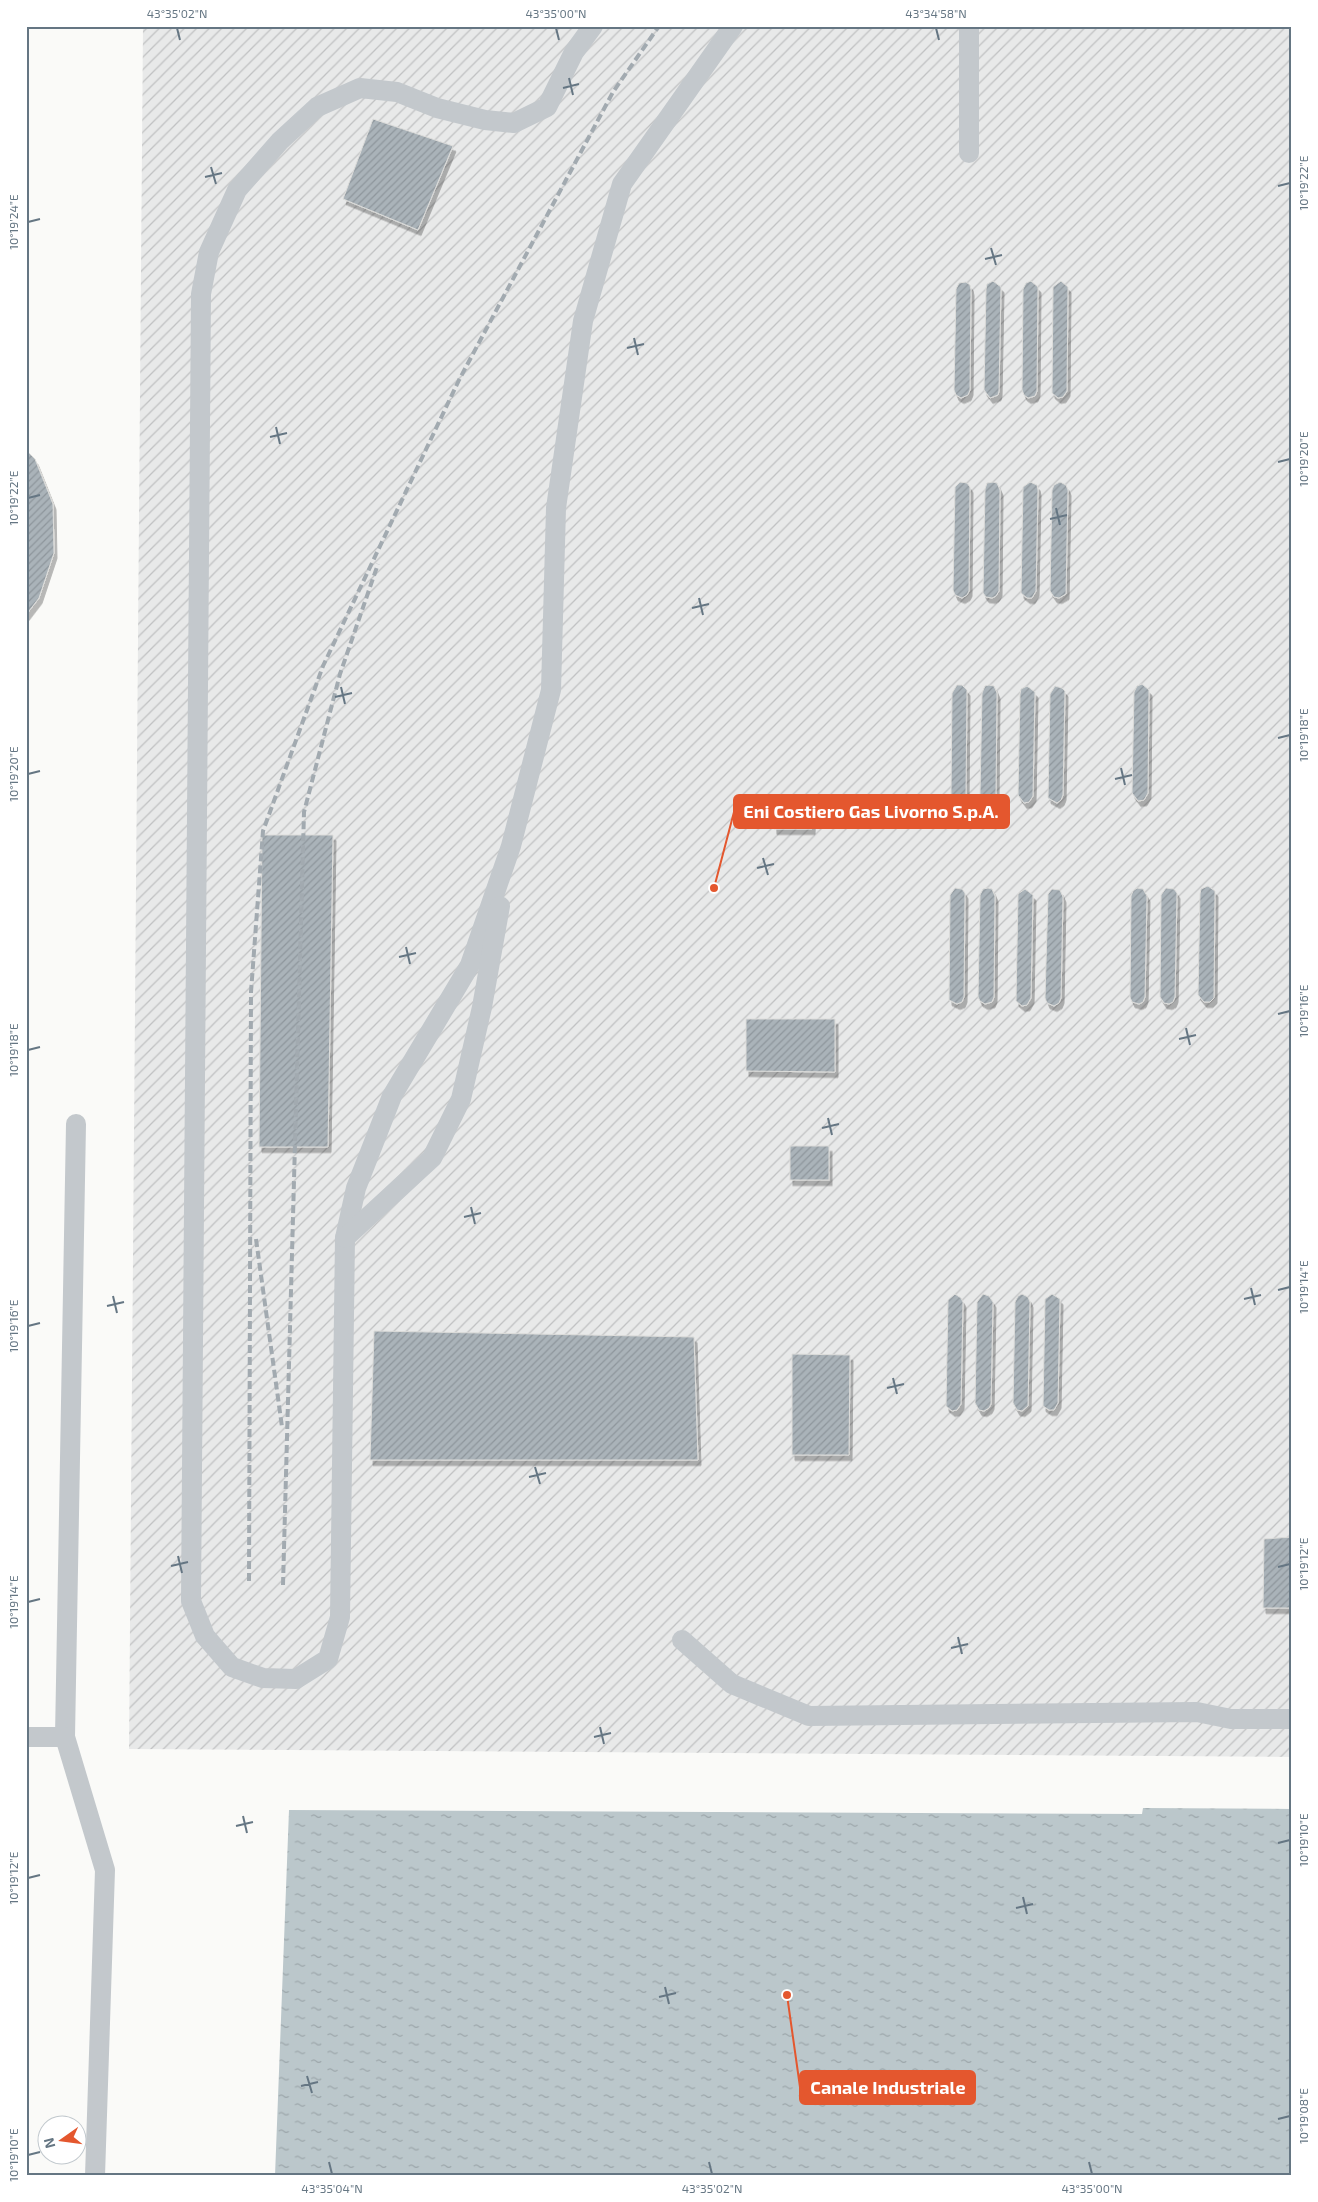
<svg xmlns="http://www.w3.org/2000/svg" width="1318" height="2202" viewBox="0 0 1318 2202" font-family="'Exo 2',sans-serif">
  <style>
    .industrial { fill: url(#industrial-furrows) }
    .water { fill: url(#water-ripples) }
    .building { fill: url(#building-hatch); stroke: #dcdcda; filter: url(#shadow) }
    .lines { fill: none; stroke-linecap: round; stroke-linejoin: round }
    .service { stroke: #c3c8cc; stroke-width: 20 }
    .rail { stroke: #a2aab0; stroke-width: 4; stroke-dasharray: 8 4; stroke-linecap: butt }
    .ticks { fill: none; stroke: #657683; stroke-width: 2 }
    .leader { fill: none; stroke: #e4572e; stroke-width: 2 }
    .callout-dot { fill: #e4572e; stroke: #fff; stroke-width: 2 }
    .callout { fill: #e4572e; stroke: #e4572e; stroke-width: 2 }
    .callout-label { font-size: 18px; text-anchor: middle; font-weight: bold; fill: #fff }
    .neatline { fill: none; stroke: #657683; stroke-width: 2 }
    .ticks-label { font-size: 12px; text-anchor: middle; fill: #657683 }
  </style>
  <defs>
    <pattern id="industrial-furrows" width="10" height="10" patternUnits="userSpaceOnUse" patternTransform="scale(1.25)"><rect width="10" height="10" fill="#e8e9e9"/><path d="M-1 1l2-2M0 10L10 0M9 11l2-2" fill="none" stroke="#c0c1c2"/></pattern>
    <pattern id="water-ripples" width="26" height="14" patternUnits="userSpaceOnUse" patternTransform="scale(1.25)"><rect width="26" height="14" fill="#bbc7cb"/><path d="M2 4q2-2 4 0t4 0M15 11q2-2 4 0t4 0" fill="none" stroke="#9ca6aa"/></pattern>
    <pattern id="building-hatch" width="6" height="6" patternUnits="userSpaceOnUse" patternTransform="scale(1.25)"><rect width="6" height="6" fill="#aab3b9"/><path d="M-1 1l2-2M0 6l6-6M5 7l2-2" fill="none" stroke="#8e969c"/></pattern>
    <filter id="shadow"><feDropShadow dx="3" dy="5.5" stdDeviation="0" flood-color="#0004"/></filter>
  </defs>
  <rect width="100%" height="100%" fill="#fafaf8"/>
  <path class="industrial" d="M143,26H1292V1757L129,1749Z"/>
  <path class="water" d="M1143,1808L1292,1809V2176H275L289,1810L1142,1814Z"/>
  <g class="building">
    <path d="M373,119L453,146L418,230L343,199Z"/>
    <path d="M993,281L1001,287L999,391L998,395L990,398L984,390L986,289L987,284Z"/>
    <path d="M1031,281L1038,287L1037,391L1035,396L1028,398L1024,395L1022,390L1023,289L1026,283Z"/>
    <path d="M1061,281L1068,287L1067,391L1063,397L1058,398L1052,393L1053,287Z"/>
    <path d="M966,282L970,285L971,290L970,390L968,395L961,398L956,395L954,390L956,289L959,283Z"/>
    <path d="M26,450L35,459L53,504L54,553L39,598L26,615Z"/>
    <path d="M960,482L967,483L970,487L969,591L967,595L962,598L955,595L953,590L955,487Z"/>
    <path d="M993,482L997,483L1000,490L999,591L996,596L992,598L986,597L983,593L985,489L987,483Z"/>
    <path d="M1030,482L1037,485L1038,490L1036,591L1032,598H1027L1021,593L1023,487Z"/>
    <path d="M1060,482L1066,485L1068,490L1066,594L1059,598L1054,597L1050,591L1052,490L1054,485Z"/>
    <path d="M1142,684L1149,690L1148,793L1144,800L1138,801L1132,793L1134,692L1137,686Z"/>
    <path d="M957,685H962L967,690L966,794L964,799L960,802L952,799L951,794L952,693Z"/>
    <path d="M989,685L994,686L997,693L996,794L994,799L987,801L982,798L980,794L982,693L985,686Z"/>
    <path d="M1027,686L1035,692L1033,796L1029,802L1024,803L1018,795L1020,694L1021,689Z"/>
    <path d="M1055,686L1062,688L1065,691L1063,795L1061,800L1057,803L1048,798L1050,694Z"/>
    <path d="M773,795H813L812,829H774Z"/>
    <path d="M262,835H333L328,1147H259Z"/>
    <path d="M1208,886L1215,891L1214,998L1210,1002H1204L1198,995L1200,894L1201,889Z"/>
    <path d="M955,888L962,889L965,893L964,997L962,1002L957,1004L949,1000L950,895Z"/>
    <path d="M988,888L992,889L995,896L994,997L992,1002L985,1004L980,1001L978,997L980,895L983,889Z"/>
    <path d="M1137,888L1143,889L1147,896L1145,997L1143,1002L1139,1004L1132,1002L1130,997L1131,896L1133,891Z"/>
    <path d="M1166,888L1174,889L1177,893L1175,997L1173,1002L1169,1004L1164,1003L1160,997L1161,895Z"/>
    <path d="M1025,889L1033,895L1031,998L1027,1005L1022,1006L1016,1001L1018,894Z"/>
    <path d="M1052,889L1060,890L1063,897L1061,998L1059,1003L1054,1006L1047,1003L1045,998L1048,894Z"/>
    <path d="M746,1019H835V1072L746,1071Z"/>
    <rect x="790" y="1146" width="39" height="34"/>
    <path d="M955,1294L961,1298L963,1302L961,1404L957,1410L952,1411L946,1406L948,1300Z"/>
    <path d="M983,1294L989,1296L993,1302L991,1404L989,1408L984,1411L979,1410L975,1403L977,1302Z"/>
    <path d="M1022,1294L1028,1297L1030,1302L1028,1406L1022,1411L1017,1410L1013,1403L1015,1302L1018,1296Z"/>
    <path d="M1052,1294L1060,1299L1058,1403L1054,1410H1049L1043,1406L1045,1299Z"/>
    <path d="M374,1331L694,1337L698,1460H370Z"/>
    <path d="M792,1354L850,1355L849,1455H792Z"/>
    <path d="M1292,1537V1608H1263L1264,1539Z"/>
  </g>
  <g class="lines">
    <g class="service">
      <path d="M593,26L574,52L547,107L514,123L485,120L437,108L397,92L360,88L317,107L280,141L237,190L209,252L201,294L191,1601L205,1636L232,1667L263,1678L296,1679L328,1659L340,1617L345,1238L356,1188L392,1096L470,965L511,846L551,690L556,508L583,321L622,184L733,26"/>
      <path d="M969,26V153"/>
      <path d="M76,1124L65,1737L105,1870L95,2176"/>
      <path d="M345,1238L432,1158L461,1099L482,1007L500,906"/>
      <path d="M682,1640L732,1684L809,1716L1197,1712L1231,1719H1292"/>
      <path d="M26,1737H65"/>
    </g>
    <g class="rail">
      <path d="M256,1239L282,1427"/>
      <path d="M249,1581L251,992L263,831L323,666L459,380L613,92L659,26"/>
      <path d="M283,1585L304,812L340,674L378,564"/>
    </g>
  </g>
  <path class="ticks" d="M177,28L180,40M556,28L559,40M936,28L939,40M569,78L573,95M563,88L579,84M211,167L216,184M205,177L222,173M1278,186L1290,183M28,222L40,219M991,248L996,265M985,259L1002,255M634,338L638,355M627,348L644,344M276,427L280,444M270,437L287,433M1278,462L1290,459M28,498L40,495M1056,508L1060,525M1050,519L1067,515M699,598L703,615M692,608L709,604M341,687L345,704M335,697L352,693M1278,738L1290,735M1121,768L1125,785M28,774L40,771M1115,779L1132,775M763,858L768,875M757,868L774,864M406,947L410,964M399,957L416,953M1278,1014L1290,1011M1186,1028L1190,1045M1179,1039L1196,1035M28,1050L40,1047M828,1118L832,1135M822,1128L839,1124M471,1207L475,1224M464,1217L481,1213M1251,1288L1255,1305M1278,1290L1290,1287M113,1296L117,1313M1244,1299L1261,1295M107,1306L124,1302M28,1326L40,1323M893,1378L897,1394M887,1388L904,1384M535,1467L540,1484M529,1477L546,1473M178,1556L182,1573M171,1566L188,1562M1278,1567L1290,1564M28,1602L40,1599M958,1637L962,1654M951,1648L968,1644M600,1727L604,1744M594,1737L611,1733M243,1816L247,1833M236,1826L253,1822M1278,1843L1290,1840M28,1878L40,1875M1023,1897L1027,1914M1016,1908L1033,1904M665,1987L669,2004M659,1997L676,1993M307,2076L312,2093M301,2086L318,2082M1278,2119L1290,2116M28,2155L40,2152M329,2162L332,2174M709,2162L712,2174M1089,2162L1092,2174"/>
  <path class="leader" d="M714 888L734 812M787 1995L800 2087"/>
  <g class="callout-dot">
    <circle cx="714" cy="888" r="5"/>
    <circle cx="787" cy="1995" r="5"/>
  </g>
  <g class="callout">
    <rect x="734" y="795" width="275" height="33" rx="5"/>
    <rect x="800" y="2071" width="175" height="33" rx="5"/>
  </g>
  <g class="callout-label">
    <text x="871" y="818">Eni Costiero Gas Livorno S.p.A.</text>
    <text x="888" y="2094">Canale Industriale</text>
  </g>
  <rect width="1318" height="2202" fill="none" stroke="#ffffff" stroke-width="55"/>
  <g transform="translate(62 2140) rotate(256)"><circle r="24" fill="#ffffff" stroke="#c1c8cd"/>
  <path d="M0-4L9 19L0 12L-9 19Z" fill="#e4572e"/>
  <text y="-8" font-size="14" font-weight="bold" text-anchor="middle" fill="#657683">N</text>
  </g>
  <rect x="28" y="28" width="1262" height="2146" class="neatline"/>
  <g class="ticks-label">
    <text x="177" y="18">43°35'02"N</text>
    <text x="556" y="18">43°35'00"N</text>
    <text x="936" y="18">43°34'58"N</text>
    <text transform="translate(1304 183) rotate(-90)" y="4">10°19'22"E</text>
    <text transform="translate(14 222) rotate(-90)" y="4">10°19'24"E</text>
    <text transform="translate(1304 459) rotate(-90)" y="4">10°19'20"E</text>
    <text transform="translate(14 498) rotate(-90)" y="4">10°19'22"E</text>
    <text transform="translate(1304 735) rotate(-90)" y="4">10°19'18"E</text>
    <text transform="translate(14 774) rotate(-90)" y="4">10°19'20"E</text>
    <text transform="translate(1304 1011) rotate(-90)" y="4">10°19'16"E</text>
    <text transform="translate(14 1050) rotate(-90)" y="4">10°19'18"E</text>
    <text transform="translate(1304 1287) rotate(-90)" y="4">10°19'14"E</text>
    <text transform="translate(14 1326) rotate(-90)" y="4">10°19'16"E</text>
    <text transform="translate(1304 1564) rotate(-90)" y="4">10°19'12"E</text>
    <text transform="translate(14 1602) rotate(-90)" y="4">10°19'14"E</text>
    <text transform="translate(1304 1840) rotate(-90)" y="4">10°19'10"E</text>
    <text transform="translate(14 1878) rotate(-90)" y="4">10°19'12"E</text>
    <text transform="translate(1304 2116) rotate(-90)" y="4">10°19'08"E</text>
    <text transform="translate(14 2155) rotate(-90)" y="4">10°19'10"E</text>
    <text x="332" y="2193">43°35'04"N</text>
    <text x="712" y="2193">43°35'02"N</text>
    <text x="1092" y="2193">43°35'00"N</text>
  </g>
</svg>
